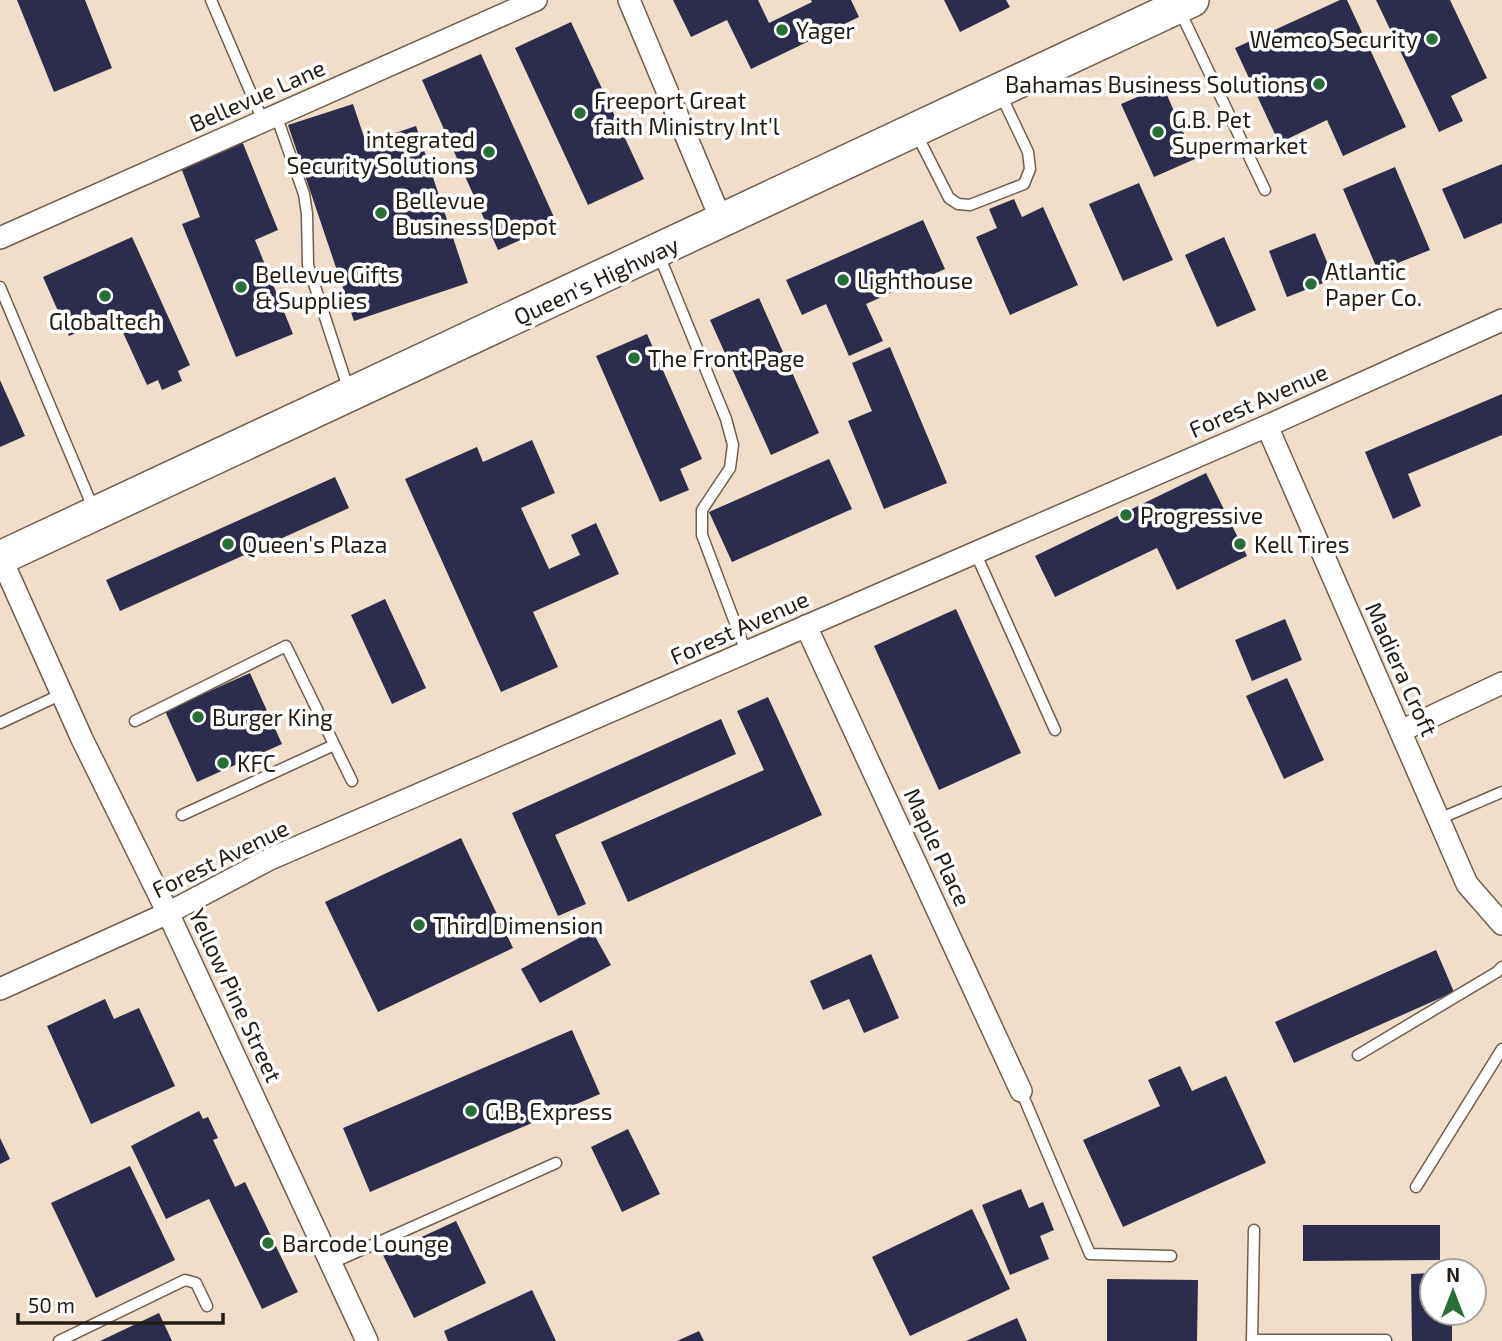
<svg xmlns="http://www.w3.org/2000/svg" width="1502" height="1341" viewBox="0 0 1502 1341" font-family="'Exo 2',sans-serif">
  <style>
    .building { fill: #2c2d4c }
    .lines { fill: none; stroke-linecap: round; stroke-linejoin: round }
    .service-casing { stroke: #705f4d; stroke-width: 13 }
    .minor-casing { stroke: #705f4d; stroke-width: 24 }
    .primary-casing { stroke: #705f4d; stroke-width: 36 }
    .service { stroke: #fff; stroke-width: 10 }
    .minor { stroke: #fff; stroke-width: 21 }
    .primary { stroke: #fff; stroke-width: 33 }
    .poi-dot { fill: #296e39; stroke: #fff; stroke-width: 2.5 }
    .labels { text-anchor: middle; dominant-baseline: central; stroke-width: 7; stroke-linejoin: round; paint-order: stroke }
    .poi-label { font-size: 23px; fill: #231c15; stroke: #fff; text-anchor: start }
    .street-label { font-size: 23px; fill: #231c15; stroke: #fff }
  </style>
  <rect width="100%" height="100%" fill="#f1deca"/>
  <g class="building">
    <path d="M17,0H85L112,68L54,92Z"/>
    <path d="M673,0H758L769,23L812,2L811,0H851L859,17L751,69L727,20L691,37Z"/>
    <path d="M944,0H1006L1010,7L960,32Z"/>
    <path d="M1340,0H1347L1406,127L1343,156L1327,120L1279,143L1235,48Z"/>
    <path d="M1376,0H1450L1487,78L1451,96L1463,121L1439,132Z"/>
    <path d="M571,22L644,179L588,205L515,48Z"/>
    <path d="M481,54L557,224L498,250L422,80Z"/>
    <path d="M1163,86L1195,159L1154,177L1121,104Z"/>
    <path d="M353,104L366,143L416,126L468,283L354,321L288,125Z"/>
    <path d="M242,141L278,230L255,240L293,334L236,357L182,224L200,217L180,165Z"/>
    <path d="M1502,164V223L1464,239L1442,189Z"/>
    <path d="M1395,167L1430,250L1378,271L1343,189Z"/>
    <path d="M1139,183L1173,260L1123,281L1089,204Z"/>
    <path d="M1014,199L1022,217L1043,207L1078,285L1010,315L976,237L997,228L989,209Z"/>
    <path d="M923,220L945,269L866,304L883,341L849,356L826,304L802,315L786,280Z"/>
    <path d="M1315,233L1334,279L1287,297L1269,251Z"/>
    <path d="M132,237L190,365L178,371L182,381L162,390L158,380L147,385L115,315L69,336L43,277Z"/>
    <path d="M1224,237L1256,310L1217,327L1185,255Z"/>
    <path d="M759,298L819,433L771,455L710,320Z"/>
    <path d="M647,334L702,459L680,469L689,490L660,502L596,356Z"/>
    <path d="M890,347L947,483L884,509L848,421L872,411L852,363Z"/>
    <path d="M0,380L25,436L0,447Z"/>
    <path d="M1502,394V435L1408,474L1421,506L1393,519L1365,452Z"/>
    <path d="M532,440L555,493L521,508L549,569L580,555L571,535L596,523L619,574L533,612L558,667L501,692L405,479L477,447L483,462Z"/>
    <path d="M829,459L852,509L732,562L709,512Z"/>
    <path d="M1206,473L1247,556L1177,590L1157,548L1055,597L1035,556Z"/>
    <path d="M335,477L349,508L120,611L106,580Z"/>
    <path d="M385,599L426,688L392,704L351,615Z"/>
    <path d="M956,609L1021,753L939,790L874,646Z"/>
    <path d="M1285,619L1302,660L1252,681L1235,640Z"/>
    <path d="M250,673L282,744L197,782L165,711Z"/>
    <path d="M1287,678L1324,760L1284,779L1246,696Z"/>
    <path d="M768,697L822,815L628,902L601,842L764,770L737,711Z"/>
    <path d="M721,719L736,754L555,835L586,904L558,916L512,813Z"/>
    <path d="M461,838L513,948L378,1012L325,902Z"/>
    <path d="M592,931L611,965L540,1003L521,969Z"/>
    <path d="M1436,950L1454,992L1294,1063L1275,1022Z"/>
    <path d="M871,954L899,1018L864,1033L849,999L823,1010L810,981Z"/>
    <path d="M105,999L114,1019L139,1008L175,1086L91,1124L47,1026Z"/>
    <path d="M572,1030L600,1094L370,1192L343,1128Z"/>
    <path d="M1180,1066L1192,1091L1226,1076L1266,1163L1123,1227L1083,1140L1160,1106L1148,1080Z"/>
    <path d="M199,1111L203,1119L208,1117L218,1138L213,1140L235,1187L245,1182L298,1292L262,1309L209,1199L166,1219L131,1146Z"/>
    <path d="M628,1129L660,1194L622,1212L591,1147Z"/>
    <path d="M0,1138L10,1159L0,1164Z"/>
    <path d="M130,1166L175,1260L96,1298L51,1203Z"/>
    <path d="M1021,1189L1029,1208L1043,1202L1054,1230L1040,1236L1049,1259L1010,1275L982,1205Z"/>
    <path d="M972,1209L1010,1289L910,1336L872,1257Z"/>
    <path d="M456,1221L486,1283L414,1318L383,1255Z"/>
    <path d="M1303,1225H1440V1260L1303,1261Z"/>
    <path d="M1432,1273V1313H1452V1341H1412L1411,1274Z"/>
    <path d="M1107,1279L1198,1280L1197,1341H1107Z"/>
    <path d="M532,1290L556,1341H448L444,1331Z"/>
    <path d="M159,1313L172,1341H100Z"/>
    <path d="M1017,1318L1027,1341H966Z"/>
    <path d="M699,1331L704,1341H677Z"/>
  </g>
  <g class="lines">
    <g class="service-casing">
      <g id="service">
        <path d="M211,0L263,121"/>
        <path d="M1179,9L1265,190"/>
        <path d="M276,115L304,194L307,214L308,265L349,391"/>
        <path d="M916,133L949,198L958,204L970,205L1024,184L1030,169L1028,152L1000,93"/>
        <path d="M659,255L726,419L733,445L730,468L702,510V535L746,652"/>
        <path d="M0,287L94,510"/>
        <path d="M975,552L1055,730"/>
        <path d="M135,721L286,646L352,781"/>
        <path d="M0,723L62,694"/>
        <path d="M182,815L334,745"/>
        <path d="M1439,819L1502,792"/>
        <path d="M1358,1055L1497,972L1502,967"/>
        <path d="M1021,1091L1090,1254L1171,1256"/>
        <path d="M1416,1187L1502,1049"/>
        <path d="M332,1263L556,1163"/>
        <path d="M1252,1340H1386"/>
        <path d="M59,1341L185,1280L196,1283L207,1306"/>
        <path d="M1252,1341L1254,1230"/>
      </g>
    </g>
    <g class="minor-casing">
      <g id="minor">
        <path d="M629,0L722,222"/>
        <path d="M0,238L536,0"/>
        <path d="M1267,426L1467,884L1502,924"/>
        <path d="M1,558L82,739L168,913L367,1341"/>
        <path d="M806,626L1021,1091"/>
        <path d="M1401,731L1502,683"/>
        <path d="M0,989L168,913L270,859L1267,426L1502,320"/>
      </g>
    </g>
    <g class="primary-casing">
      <path id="primary" d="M0,558L1192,0"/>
    </g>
    <use href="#service" class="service"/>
    <use href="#minor" class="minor"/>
    <use href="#primary" class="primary"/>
  </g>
  <g class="poi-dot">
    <circle cx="782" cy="30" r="7"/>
    <circle cx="1432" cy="39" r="7"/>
    <circle cx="1319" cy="84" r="7"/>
    <circle cx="580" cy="113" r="7"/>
    <circle cx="1158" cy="132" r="7"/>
    <circle cx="489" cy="152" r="7"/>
    <circle cx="381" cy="213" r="7"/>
    <circle cx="843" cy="280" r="7"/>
    <circle cx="1311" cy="284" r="7"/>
    <circle cx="241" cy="287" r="7"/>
    <circle cx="105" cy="296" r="7"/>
    <circle cx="634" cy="358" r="7"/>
    <circle cx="1126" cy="515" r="7"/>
    <circle cx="228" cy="544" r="7"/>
    <circle cx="1240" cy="544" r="7"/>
    <circle cx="198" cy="717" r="7"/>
    <circle cx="223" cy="763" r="7"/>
    <circle cx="419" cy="925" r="7"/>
    <circle cx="471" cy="1111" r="7"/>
    <circle cx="268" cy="1243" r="7"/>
  </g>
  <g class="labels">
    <g class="poi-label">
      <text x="796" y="30">Yager</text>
      <text x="1418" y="39" text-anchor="end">Wemco Security</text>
      <text x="1305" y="84" text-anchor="end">Bahamas Business Solutions</text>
      <text x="594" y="100">Freeport Great<tspan x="594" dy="26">faith Ministry Int'l</tspan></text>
      <text x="1172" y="119">G.B. Pet<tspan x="1172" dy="26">Supermarket</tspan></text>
      <text x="475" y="139" text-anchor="end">integrated<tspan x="475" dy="26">Security Solutions</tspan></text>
      <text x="395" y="200">Bellevue<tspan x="395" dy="26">Business Depot</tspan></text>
      <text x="1325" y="271">Atlantic<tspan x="1325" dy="26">Paper Co.</tspan></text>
      <text x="255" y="274">Bellevue Gifts<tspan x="255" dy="26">&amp; Supplies</tspan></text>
      <text x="857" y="280">Lighthouse</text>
      <text x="105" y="321" text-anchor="middle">Globaltech</text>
      <text x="648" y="358">The Front Page</text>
      <text x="1140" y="515">Progressive</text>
      <text x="242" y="544">Queen's Plaza</text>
      <text x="1254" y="544">Kell Tires</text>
      <text x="212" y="717">Burger King</text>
      <text x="237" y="763">KFC</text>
      <text x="433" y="925">Third Dimension</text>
      <text x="485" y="1111">G.B. Express</text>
      <text x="282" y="1243">Barcode Lounge</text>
    </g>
    <g class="street-label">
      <text transform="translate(257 95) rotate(-24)">Bellevue Lane</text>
      <text transform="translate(596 280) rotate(-25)">Queen's Highway</text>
      <text transform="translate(1258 400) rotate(-24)">Forest Avenue</text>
      <text transform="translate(739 627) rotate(-24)">Forest Avenue</text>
      <text transform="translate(1402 669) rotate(66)">Madiera Croft</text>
      <text transform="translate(938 847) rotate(65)">Maple Place</text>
      <text transform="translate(220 858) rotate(-26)">Forest Avenue</text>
      <text transform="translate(236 995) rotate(65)">Yellow Pine Street</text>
    </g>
  </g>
  <g transform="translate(1453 1292)"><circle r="33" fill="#ffffff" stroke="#a7a4a1" stroke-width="2"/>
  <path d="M0-5L12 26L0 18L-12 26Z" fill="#296e39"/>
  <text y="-10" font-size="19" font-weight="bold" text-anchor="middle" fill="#231c15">N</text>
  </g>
  <path d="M18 1313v10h205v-10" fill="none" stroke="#231c15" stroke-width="3.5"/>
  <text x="28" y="1313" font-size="21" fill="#231c15" stroke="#ffffff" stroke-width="5" paint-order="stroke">50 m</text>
</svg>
